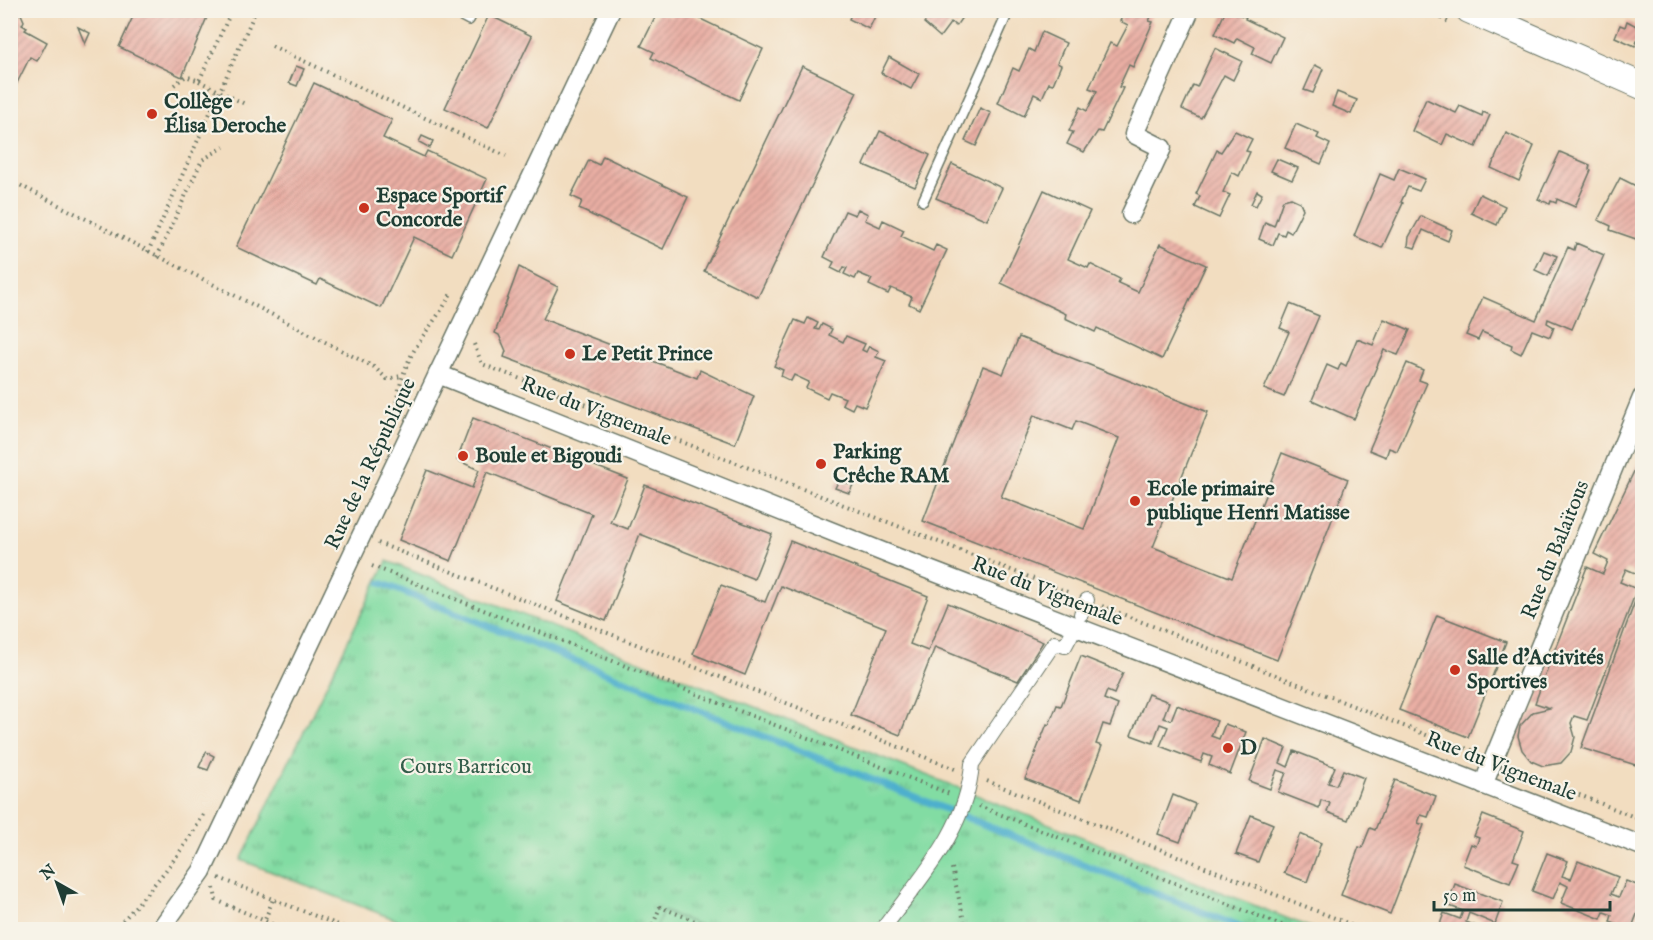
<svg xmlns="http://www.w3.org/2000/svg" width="1653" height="940" viewBox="0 0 1653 940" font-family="'IM FELL English',serif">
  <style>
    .grass { fill: url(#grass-tufts); stroke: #508c6c; stroke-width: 1.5 }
    .pitch { fill: #82dca3; stroke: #508c6c; stroke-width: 1.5 }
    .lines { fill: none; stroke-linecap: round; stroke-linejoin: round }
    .stream { stroke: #4eafcd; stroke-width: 7 }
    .building { fill: url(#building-hatch); fill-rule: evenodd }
    .service-casing { stroke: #697565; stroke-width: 12 }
    .pedestrian-casing { stroke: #697565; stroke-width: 16 }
    .minor-casing { stroke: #697565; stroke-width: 21 }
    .secondary-casing { stroke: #697565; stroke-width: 28 }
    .path { stroke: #697565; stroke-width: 4; stroke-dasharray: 1.5 4.5; stroke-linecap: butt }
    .service { stroke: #fff; stroke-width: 9 }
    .pedestrian { stroke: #fff; stroke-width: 14 }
    .minor { stroke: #fff; stroke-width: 18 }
    .secondary { stroke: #fff; stroke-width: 26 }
    .poi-dot { fill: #c8321e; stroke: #f7f3e8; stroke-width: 2 }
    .labels { text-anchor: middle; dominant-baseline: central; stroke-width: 4.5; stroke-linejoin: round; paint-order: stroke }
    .poi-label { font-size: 21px; font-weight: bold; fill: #1f3d34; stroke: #f7f3e8; text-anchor: start }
    .street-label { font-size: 21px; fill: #1f3d34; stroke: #f7f3e8 }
    .park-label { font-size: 21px; fill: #335d4a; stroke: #f7f3e8 }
  </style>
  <defs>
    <pattern id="grass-tufts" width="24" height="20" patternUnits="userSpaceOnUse" patternTransform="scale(1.5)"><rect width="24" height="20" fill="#82dca3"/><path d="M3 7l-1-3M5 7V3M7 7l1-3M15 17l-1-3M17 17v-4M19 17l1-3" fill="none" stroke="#6ab486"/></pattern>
    <pattern id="building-hatch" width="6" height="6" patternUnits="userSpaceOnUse" patternTransform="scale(1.5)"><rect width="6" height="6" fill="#eaafa4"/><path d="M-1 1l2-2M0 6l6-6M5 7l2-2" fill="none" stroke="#bd9086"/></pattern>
  </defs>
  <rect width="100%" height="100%" fill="#f7f3e8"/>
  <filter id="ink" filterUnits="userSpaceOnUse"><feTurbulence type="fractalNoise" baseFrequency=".0167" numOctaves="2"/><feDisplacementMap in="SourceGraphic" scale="12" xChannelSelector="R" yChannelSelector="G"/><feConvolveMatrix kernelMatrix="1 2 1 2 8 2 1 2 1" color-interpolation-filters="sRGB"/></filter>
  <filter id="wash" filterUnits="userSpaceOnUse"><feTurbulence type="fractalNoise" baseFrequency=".008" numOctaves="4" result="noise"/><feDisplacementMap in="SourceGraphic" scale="24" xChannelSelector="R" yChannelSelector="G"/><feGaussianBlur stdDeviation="1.35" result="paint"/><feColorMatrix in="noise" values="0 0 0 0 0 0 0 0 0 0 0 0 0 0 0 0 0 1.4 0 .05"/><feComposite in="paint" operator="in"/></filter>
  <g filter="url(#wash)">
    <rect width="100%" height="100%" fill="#f2ddc0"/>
    <path class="grass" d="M387,561L1314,929H420L241,860Z"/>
    <path class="pitch" d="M663,911L710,929H656Z"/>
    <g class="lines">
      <path class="stream" d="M381,583L1247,930"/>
    </g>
    <g id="blocks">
      <g class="building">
        <path d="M10,10L21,14L24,21L22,25L27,28L25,30L47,42L37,61L30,57L16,85L10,87Z"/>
        <path d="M136,10H210L182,77L119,47Z"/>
        <path d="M674,10H682L763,49L739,100L651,58L654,52L641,46L658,12L671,17Z"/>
        <path d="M853,10H878L869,29L849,19Z"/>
        <path d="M934,10H967L956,26L951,22L940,37L924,23Z"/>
        <path d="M1075,10H1093L1090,17Z"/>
        <path d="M1125,10H1154L1149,21L1153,22L1133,67L1129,65L1119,87L1123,88L1102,132L1098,131L1084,152L1067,144L1073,132L1069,131L1080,107L1087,111L1097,91L1089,88L1110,43L1117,46L1128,25L1120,21Z"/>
        <path d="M1226,10L1246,17L1245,19L1283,37L1271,63L1252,54L1255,47L1237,38L1234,43L1215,34Z"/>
        <path d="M489,15L532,36L488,128L445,108Z"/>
        <path d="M1627,21L1642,29L1635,46L1615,37L1620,25L1625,27Z"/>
        <path d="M78,27L90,33L85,44Z"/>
        <path d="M1042,32L1066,43L1057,63L1061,65L1053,84L1049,83L1042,98L1034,94L1024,116L998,103L1013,68L1019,71L1029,49L1034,52Z"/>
        <path d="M1215,48L1242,61L1233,80L1224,75L1201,118L1182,109L1193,85L1197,87Z"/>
        <path d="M889,57L919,74L911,89L881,73Z"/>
        <path d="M1315,65L1323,69L1313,93L1304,90Z"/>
        <path d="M296,66L304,69L297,86L289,83Z"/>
        <path d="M802,66L857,92L758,297L704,271Z"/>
        <path d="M314,83L392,120L383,138L424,157L427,151L487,179L452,255L414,237L381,308L320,279L317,285L236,247Z"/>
        <path d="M1337,92L1357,100L1351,114L1332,106Z"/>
        <path d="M1426,99L1456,113L1460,106L1482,116L1483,112L1490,115L1476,147L1447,134L1442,145L1412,131Z"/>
        <path d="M980,108L991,113L976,146L965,141Z"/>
        <path d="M1296,124L1319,134L1317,138L1330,144L1321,164L1285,148Z"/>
        <path d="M880,131L930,155L915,187L864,165Z"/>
        <path d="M1235,131L1252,139L1246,151L1250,152L1239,176L1232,172L1223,192L1230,195L1219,218L1195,207L1200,196L1196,194L1217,150L1221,152Z"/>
        <path d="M1506,133L1534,146L1519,181L1491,168Z"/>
        <path d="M422,136L433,141L430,148L419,142Z"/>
        <path d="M1560,152L1590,165L1589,169L1591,170L1575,207L1557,199L1556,203L1551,201L1550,204L1538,199Z"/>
        <path d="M603,156L688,197L663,249L579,209L582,201L571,196L589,160L599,165Z"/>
        <path d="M1277,159L1298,168L1292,180L1271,171Z"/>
        <path d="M952,164L1002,188L987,220L936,198Z"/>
        <path d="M1399,168L1425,179L1419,191L1408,187L1401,202L1403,203L1382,248L1354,236L1380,174L1394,180Z"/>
        <path d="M1620,178L1642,189V226L1636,239L1610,230L1611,226L1598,220Z"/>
        <path d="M1044,190L1090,211L1068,259L1088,268L1090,264L1120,279L1118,283L1138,292L1160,244L1206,265L1162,359L1097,328L1095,332L1065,318L1066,314L1001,283Z"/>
        <path d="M1257,191L1262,194L1256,206L1251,204Z"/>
        <path d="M1480,194L1505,206L1497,225L1471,213Z"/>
        <path d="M1291,198L1300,202L1303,209L1291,233L1286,230L1284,235L1278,233L1273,245L1259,239L1265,222L1274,226L1283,200Z"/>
        <path d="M858,209L868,214L865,220L880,227L883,220L904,230L901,236L933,251L936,245L947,250L919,309L909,304L912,297L891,288L888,294L869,285L872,279L858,273L855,279L844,274L847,268L844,267L841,273L831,268L834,262L824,257L845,211L855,215Z"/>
        <path d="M1421,216L1452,230L1448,241L1423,230L1415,248L1408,246L1409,237Z"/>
        <path d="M1576,243L1604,255L1572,329L1548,319L1547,323L1554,327L1550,337L1532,330L1521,354L1511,349L1512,345L1482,332L1478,340L1466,335L1483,297L1536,320L1568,247L1574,250Z"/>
        <path d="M1544,251L1557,256L1548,276L1535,270Z"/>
        <path d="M519,267L558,287L543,319L697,378L700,370L754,396L735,444L504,357L506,351L499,335L495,333Z"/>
        <path d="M1290,304L1319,316L1284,397L1264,389L1289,332L1280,328Z"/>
        <path d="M808,318L818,323L815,329L819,330L822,324L832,329L829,335L843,342L846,336L865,344L862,350L866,352L869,346L879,351L876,357L886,361L865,407L855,403L852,409L842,404L845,398L830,392L827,398L806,388L809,382L794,375L791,381L781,376L783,370L774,366L795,320L805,324Z"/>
        <path d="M1384,319L1410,330L1398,355L1384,350L1354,419L1312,400L1327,365L1338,370L1341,363L1346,366L1357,339L1373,345Z"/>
        <path d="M1019,337L1208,412L1153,547L1232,578L1282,453L1348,479L1277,660L923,521L983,366L1003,374ZM1034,415L1072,430L1076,421L1119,438L1084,529L1001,497Z"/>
        <path d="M1407,363L1423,370L1419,380L1427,383L1397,451L1389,448L1386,457L1369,450Z"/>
        <path d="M473,418L628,479L610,522L628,529L645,485L772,534L754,579L640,534L606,621L557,601L592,514L487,472L451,561L399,540L427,470L472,488L479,470L457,460Z"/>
        <path d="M1642,455V576L1626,569L1620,582L1637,589L1587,720L1574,716L1571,723L1575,737L1571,752L1561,763L1543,766L1531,761L1522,750L1518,736L1520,726L1533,712L1550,708L1535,703L1548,667L1587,567L1603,574L1608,561L1594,554Z"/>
        <path d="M839,480L853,485L849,493L835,488Z"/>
        <path d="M790,541L928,596L910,644L928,651L948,603L1043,642L1018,681L935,647L900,735L851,715L886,628L781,586L745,675L693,654L721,585L765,602Z"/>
        <path d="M1637,596L1642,598V767L1581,748Z"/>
        <path d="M1437,615L1506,642L1468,737L1399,710Z"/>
        <path d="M1081,656L1123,673L1114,694L1107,691L1104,699L1118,705L1110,726L1103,724L1100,733L1096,744L1102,746L1081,800L1025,779L1047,724L1049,725L1057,705L1061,706Z"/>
        <path d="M1148,694L1169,702L1163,718L1171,720L1177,705L1217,721L1211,736L1219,739L1225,724L1246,732L1230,774L1209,765L1212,757L1204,754L1201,762L1160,746L1168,727L1160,724L1153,743L1131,735Z"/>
        <path d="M1265,739L1286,748L1280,763L1288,767L1294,751L1335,767L1328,783L1336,785L1343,770L1364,778L1348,820L1327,812L1330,803L1321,800L1319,808L1278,792L1286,773L1277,770L1270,789L1249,781Z"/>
        <path d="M206,752L214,756L208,770L199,767Z"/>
        <path d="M1395,780L1436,796L1428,817L1421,815L1418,823L1424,825L1390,914L1341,895L1359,847L1362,848L1370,828L1375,830Z"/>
        <path d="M1173,795L1195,804L1180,842L1158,834Z"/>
        <path d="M1251,815L1273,824L1258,862L1236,854Z"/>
        <path d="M1483,815L1524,831L1513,860L1519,862L1510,883L1463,865L1471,844L1476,846L1479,838L1474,836Z"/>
        <path d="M1300,834L1321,843L1307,882L1284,873Z"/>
        <path d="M1547,853L1568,861L1562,876L1571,879L1578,861L1618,877L1611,894L1619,897L1626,881L1642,887V901L1631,930L1610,922L1612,915L1604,912L1601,919L1561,903L1568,886L1560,882L1553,899L1532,891Z"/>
        <path d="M1455,884L1503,902L1495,924L1469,913L1466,922L1486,930H1438L1444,913L1460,919L1463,911L1447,905Z"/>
      </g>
    </g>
  </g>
  <g filter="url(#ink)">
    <use href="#blocks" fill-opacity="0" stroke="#697565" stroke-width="1.5"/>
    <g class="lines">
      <g class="service-casing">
        <g id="service">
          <path d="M450,10L469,20L474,10"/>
          <path d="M923,201L1009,10"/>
        </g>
      </g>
      <g class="pedestrian-casing">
        <g id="pedestrian">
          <path d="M1081,614L1087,600"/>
          <path d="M882,930C920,878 967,830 972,764L1054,643L1065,646L1072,633"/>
        </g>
      </g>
      <g class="minor-casing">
        <g id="minor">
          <path d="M1131,214L1162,148L1134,134L1190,10"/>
          <path d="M438,374L893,556L1642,846"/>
          <path d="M1483,785L1642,398"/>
          <path d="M160,930L202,871L611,10"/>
        </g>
      </g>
      <g class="secondary-casing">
        <path id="secondary" d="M1469,10L1642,86"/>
      </g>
      <g class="path">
        <path d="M1425,10L1449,22"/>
        <path d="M272,46L506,156"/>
        <path d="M199,81L245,104"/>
        <path d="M174,85L186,76L199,81L232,10"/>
        <path d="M10,180L374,367L387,379L402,376"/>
        <path d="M148,252L256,10"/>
        <path d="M157,257L202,160L224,147"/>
        <path d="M474,344L482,364L1070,593"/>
        <path d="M394,414C398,390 404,365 418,344C429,326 442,312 451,293"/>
        <path d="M378,543L955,769"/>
        <path d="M372,566L950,794"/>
        <path d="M1102,606L1444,742L1475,751"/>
        <path d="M1512,768L1642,820"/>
        <path d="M987,781L1365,930"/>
        <path d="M979,806L1294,930"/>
        <path d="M952,868L966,930"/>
        <path d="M219,878L351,930"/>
        <path d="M214,888L216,900L286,930"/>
        <path d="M115,930C148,891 182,856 205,811"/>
        <path d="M261,930L273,899"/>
        <path d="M651,930L660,907L718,930"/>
      </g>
      <use href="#service" class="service"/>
      <use href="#pedestrian" class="pedestrian"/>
      <use href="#minor" class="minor"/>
      <use href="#secondary" class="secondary"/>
    </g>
  </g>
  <g class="poi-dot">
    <circle cx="152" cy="114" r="6"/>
    <circle cx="364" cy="208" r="6"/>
    <circle cx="570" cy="354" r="6"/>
    <circle cx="463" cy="456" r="6"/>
    <circle cx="821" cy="464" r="6"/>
    <circle cx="1135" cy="501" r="6"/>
    <circle cx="1455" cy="670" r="6"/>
    <circle cx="1228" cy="748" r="6"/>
  </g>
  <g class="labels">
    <g class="poi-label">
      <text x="164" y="102">Collège<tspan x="164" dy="24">Élisa Deroche</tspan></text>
      <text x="376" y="196">Espace Sportif<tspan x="376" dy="24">Concorde</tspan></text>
      <text x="582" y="354">Le Petit Prince</text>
      <text x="833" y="452">Parking<tspan x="833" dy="24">Crêche RAM</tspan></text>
      <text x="475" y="456">Boule et Bigoudi</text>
      <text x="1147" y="489">Ecole primaire<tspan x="1147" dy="24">publique Henri Matisse</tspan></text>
      <text x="1467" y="658">Salle d'Activités<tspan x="1467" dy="24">Sportives</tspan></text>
      <text x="1240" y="748">D</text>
    </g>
    <g class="street-label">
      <text transform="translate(596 412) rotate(21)">Rue du Vignemale</text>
      <text transform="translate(371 464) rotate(-65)">Rue de la République</text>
      <text transform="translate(1556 550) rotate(-68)">Rue du Balaïtous</text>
      <text transform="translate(1047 592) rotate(21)">Rue du Vignemale</text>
      <text transform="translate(1501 767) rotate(21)">Rue du Vignemale</text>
    </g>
    <g class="park-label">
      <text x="466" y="767">Cours Barricou</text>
    </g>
  </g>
  <rect width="1653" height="940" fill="none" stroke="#f7f3e8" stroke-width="36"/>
  <g transform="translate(57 883) rotate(320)" stroke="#f7f3e8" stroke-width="4.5" paint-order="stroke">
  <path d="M0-4.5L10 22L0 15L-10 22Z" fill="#1f3d34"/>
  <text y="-9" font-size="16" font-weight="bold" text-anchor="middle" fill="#1f3d34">N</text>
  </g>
  <path d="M1434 901v9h176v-9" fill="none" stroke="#1f3d34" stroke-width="3"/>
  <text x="1443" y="901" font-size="18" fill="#1f3d34" stroke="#f7f3e8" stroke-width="4.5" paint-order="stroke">50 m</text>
</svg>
